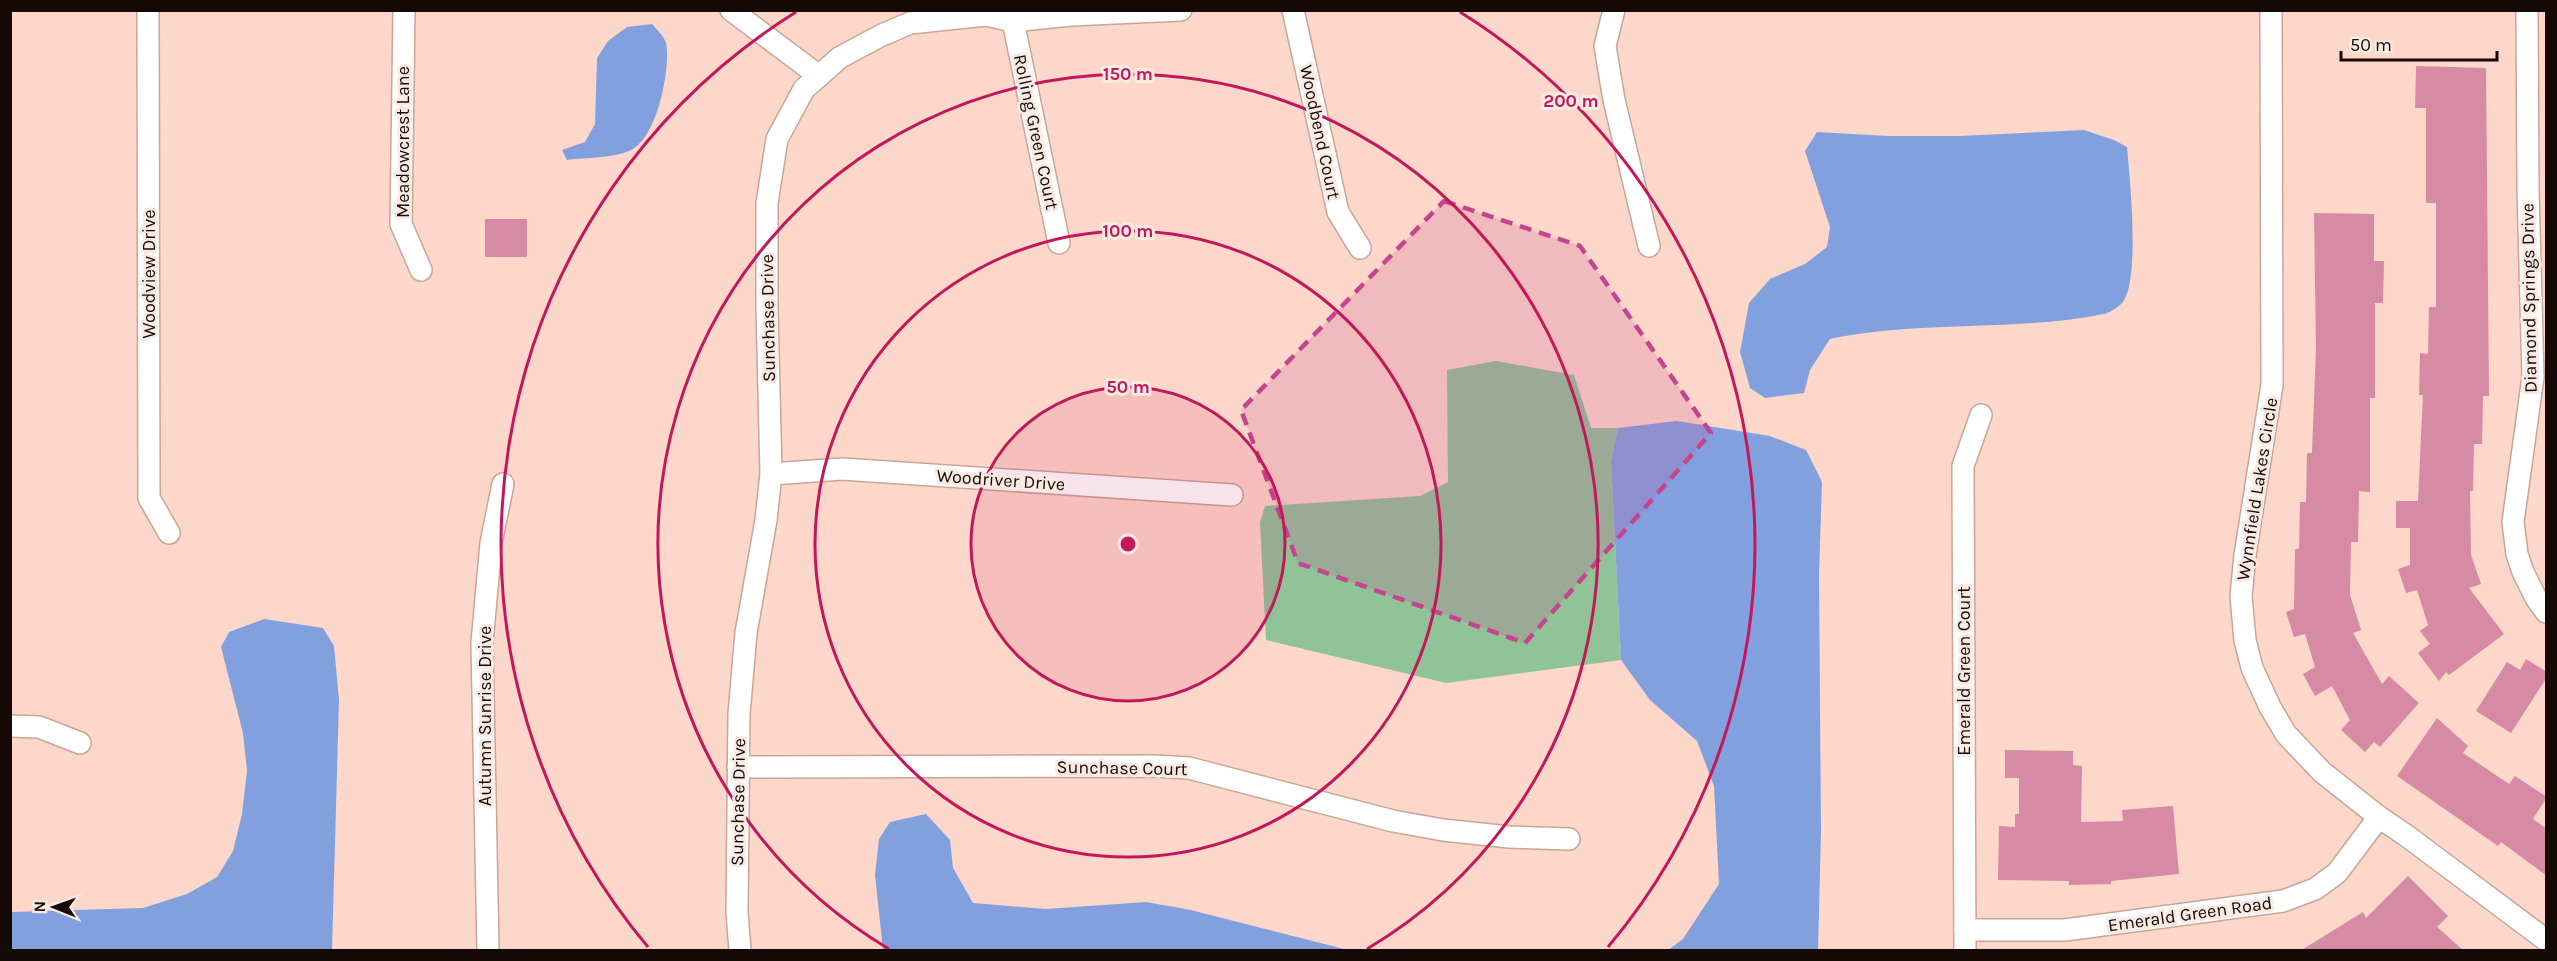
<svg xmlns="http://www.w3.org/2000/svg" width="2557" height="961" viewBox="0 0 2557 961" font-family="Karla,sans-serif">
  <style>
    .green { fill: #90c397 }
    .water { fill: #82a0de }
    .building { fill: #d68aa4 }
    .lines { fill: none; stroke-linecap: round; stroke-linejoin: round }
    .street-casing { stroke: #c9a598; stroke-width: 24 }
    .street { stroke: #fff; stroke-width: 21 }
    .marked { fill: #c44490; fill-opacity: 0.2; stroke: #c44490; stroke-width: 4.5; stroke-dasharray: 12 8; stroke-linejoin: round }
    .ring { fill: none; stroke: #c2185b; stroke-width: 3 }
    .labels { text-anchor: middle; dominant-baseline: central; stroke-width: 6; stroke-linejoin: round; paint-order: stroke }
    .street-label { font-size: 18px; fill: #150905; stroke: #faeae4 }
    .centre { fill: #c2185b; stroke: #faeae4; stroke-width: 3 }
    .ring-label { font-size: 18px; text-anchor: middle; font-weight: bold; fill: #c2185b; stroke: #faeae4; stroke-width: 6; stroke-linejoin: round; paint-order: stroke }
  </style>
  <rect width="100%" height="100%" fill="#fdd7c9"/>
  <path class="green" d="M1496,361L1574,375L1591,428H1618L1611,461L1621,660L1446,683L1266,640L1260,522L1265,506L1420,496L1448,482L1447,370Z"/>
  <g class="water">
    <path d="M652,24C657,30 664,36 666,43C671,69 657,138 631,150C612,159 588,157 567,160L562,150L585,142L595,124L597,58L608,41L627,27Z"/>
    <path d="M2084,130L2114,140L2127,147C2130,179 2140,278 2123,302C2119,307 2109,313 2104,314C2014,332 1919,320 1830,339L1810,370L1804,393L1765,398L1750,388L1740,352L1749,303L1770,279L1805,264L1827,247L1830,227L1805,151L1817,132L1889,136H1959Z"/>
    <path d="M1677,421L1770,436L1806,450L1822,482L1819,575L1821,831L1818,950H1668L1683,939L1719,884L1714,786L1697,741L1650,700L1621,660L1611,461L1618,428Z"/>
    <path d="M264,619L323,628L334,646L339,700L332,950H11V912L143,908L187,894L217,877L233,851L242,814L247,771L243,733L221,647L229,632Z"/>
    <path d="M926,814L950,840L953,868L973,903L1045,909L1146,902L1191,910L1348,950H883L875,875L879,839L890,822Z"/>
  </g>
  <g class="building">
    <path d="M2416,66L2486,68L2489,396H2483L2482,444H2474L2473,491H2470L2471,555L2481,584L2469,588L2504,634L2449,675L2446,672L2439,681L2418,653L2430,644L2420,631L2428,625L2417,590L2406,593L2398,569L2410,565V528H2396V501H2418L2423,395H2419L2420,353L2428,354L2429,307H2436V203H2426V108H2415Z"/>
    <path d="M2314,213L2374,214V261H2384L2383,303H2375V398H2370V492L2359,491L2358,542H2351L2350,595L2361,630L2353,633L2382,684L2389,676L2419,703L2380,747L2374,742L2365,752L2341,730L2350,720L2332,686L2315,696L2303,674L2315,667L2305,634L2294,637L2286,612L2294,609L2295,549H2299L2300,502H2306L2307,453H2312L2316,349Z"/>
    <rect x="485" y="219" width="42" height="38"/>
    <path d="M2526,659L2547,672V677L2511,733L2476,711L2507,662L2520,670Z"/>
    <path d="M2437,718L2468,746L2463,753L2509,784L2515,776L2547,797L2533,819L2547,829V876L2501,842L2498,846L2397,776Z"/>
    <path d="M2005,750L2073,751V765L2082,766L2081,822L2123,821L2122,810L2173,806L2179,874L2111,881V884L2069,885V881L1998,880L1999,826L2015,827V814H2019V778H2005Z"/>
    <path d="M2408,876L2448,916L2437,927L2464,951H2300L2363,912L2366,918Z"/>
  </g>
  <g class="lines">
    <g class="street-casing">
      <g id="street">
        <path d="M148,10L149,498L169,533"/>
        <path d="M404,10L401,224L421,270"/>
        <path d="M731,10L819,76"/>
        <path d="M1293,10L1338,212L1360,248"/>
        <path d="M1614,10L1605,46L1614,100L1649,246"/>
        <path d="M2271,10L2272,385L2245,555L2241,596L2245,640L2252,668L2270,707L2286,734L2322,772L2379,817L2407,836L2546,940"/>
        <path d="M2527,10L2528,189L2533,377L2513,522L2517,554L2523,572L2536,598L2546,612"/>
        <path d="M1013,21L1059,243"/>
        <path d="M771,474L842,469L1232,495"/>
        <path d="M10,726L39,727L80,743"/>
        <path d="M738,767L1155,766L1189,768L1393,821L1443,830L1509,837L1569,839"/>
        <path d="M1965,930H2065L2283,901L2315,889L2337,873L2379,817"/>
        <path d="M488,950L482,643L491,543L503,484"/>
        <path d="M740,950L737,912L739,714L746,633L766,520L771,474L767,309V203L777,139L804,89L819,76L839,58L880,36L910,23L986,15L1013,21L1071,15L1181,10"/>
        <path d="M1965,950L1963,466L1981,415"/>
      </g>
    </g>
    <use href="#street" class="street"/>
  </g>
  <path class="marked" d="M1444,201L1580,246L1711,433L1525,643L1298,563L1241,410Z"/>
  <circle cx="1128" cy="544" r="157" fill="#c2185b" fill-opacity=".12"/>
  <g class="ring">
    <circle cx="1128" cy="544" r="157"/>
    <circle cx="1128" cy="544" r="313"/>
    <path d="M889 949A470 470 0 1 1 1367 949"/>
    <path d="M648 947A627 627 0 0 1 796 12M1460 12A627 627 0 0 1 1608 947"/>
  </g>
  <g class="labels">
    <g class="street-label">
      <text transform="translate(1036 132) rotate(78)">Rolling Green Court</text>
      <text transform="translate(1320 132) rotate(78)">Woodbend Court</text>
      <text transform="translate(403 142) rotate(-90)">Meadowcrest Lane</text>
      <text transform="translate(149 274) rotate(-90)">Woodview Drive</text>
      <text transform="translate(2529 298) rotate(-91)">Diamond Springs Drive</text>
      <text transform="translate(768 318) rotate(-91)">Sunchase Drive</text>
      <text transform="translate(1001 480) rotate(4)">Woodriver Drive</text>
      <text transform="translate(2257 489) rotate(-81)">Wynnfield Lakes Circle</text>
      <text transform="translate(1964 671) rotate(-90)">Emerald Green Court</text>
      <text transform="translate(485 716) rotate(-90)">Autumn Sunrise Drive</text>
      <text transform="translate(1122 768) rotate(1)">Sunchase Court</text>
      <text transform="translate(738 802) rotate(-89)">Sunchase Drive</text>
      <text transform="translate(2190 914) rotate(-8)">Emerald Green Road</text>
    </g>
  </g>
  <circle cx="1128" cy="544" r="9" class="centre"/>
  <g class="ring-label">
    <text x="1128" y="80">150 m</text>
    <text x="1571" y="107">200 m</text>
    <text x="1128" y="237">100 m</text>
    <text x="1128" y="393">50 m</text>
  </g>
  <rect width="2557" height="961" fill="none" stroke="#150905" stroke-width="24"/>
  <g transform="translate(54 907) rotate(271)" stroke="#faeae4" stroke-width="4.5" paint-order="stroke">
  <path d="M0-4.5L10 22L0 15L-10 22Z" fill="#150905"/>
  <text y="-9" font-size="16" font-weight="bold" text-anchor="middle" fill="#150905">N</text>
  </g>
  <path d="M2341 51v9h156v-9" fill="none" stroke="#150905" stroke-width="3"/>
  <text x="2350" y="51" font-size="18" fill="#150905" stroke="#faeae4" stroke-width="4.5" paint-order="stroke">50 m</text>
</svg>
